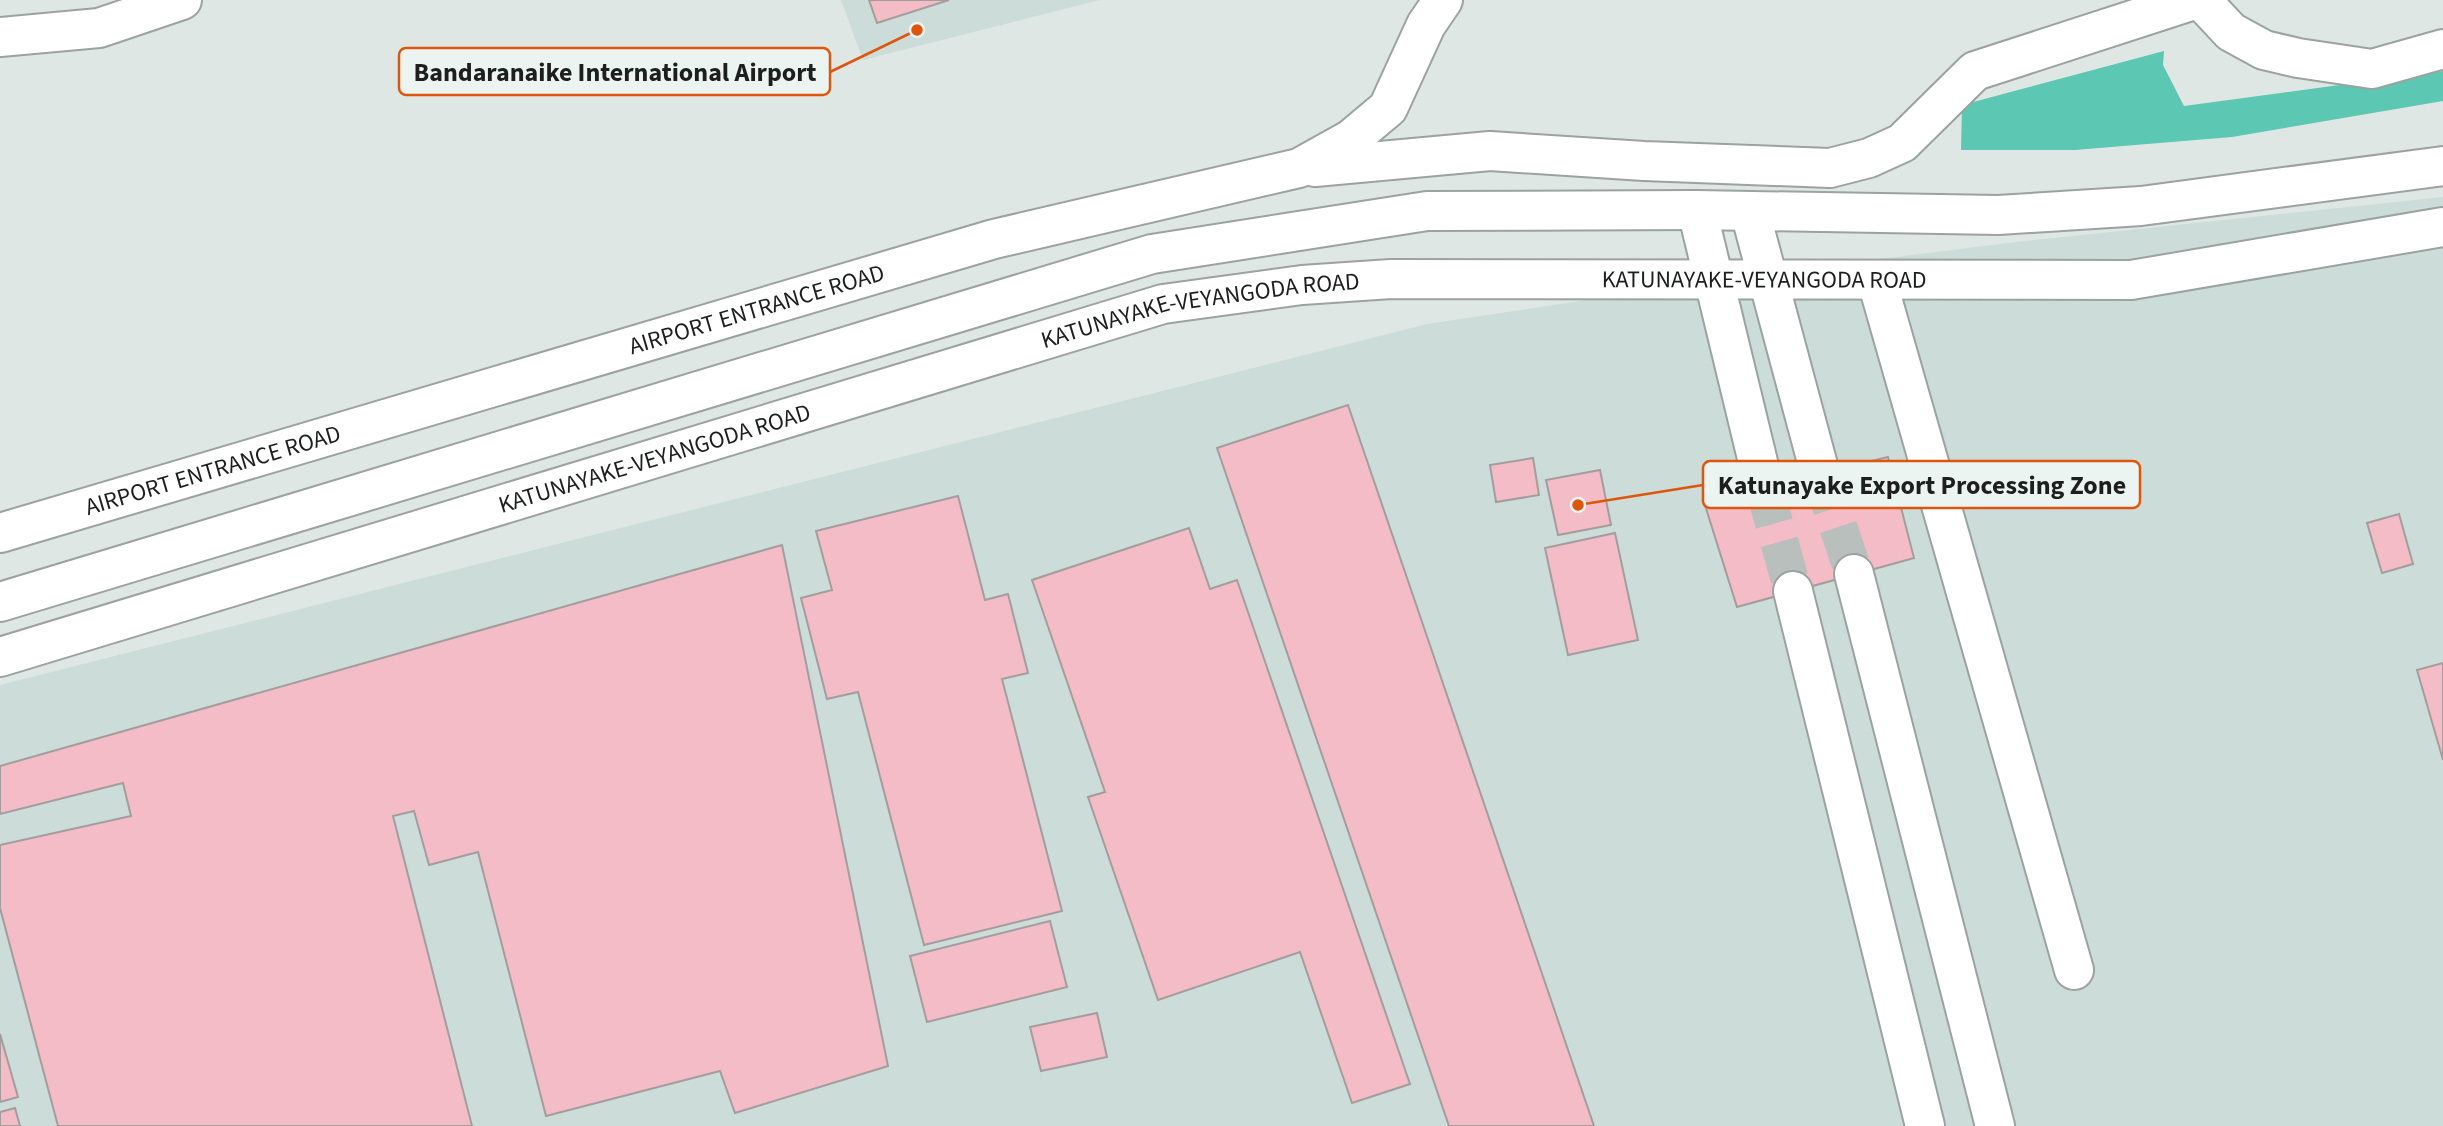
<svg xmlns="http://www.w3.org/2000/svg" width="2443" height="1126" viewBox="0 0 2443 1126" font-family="'Source Sans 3',sans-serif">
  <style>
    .built { fill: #ccdcd8 }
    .green { fill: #5cc7b3 }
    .building { fill: #f4bcc6; stroke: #a49d9e; stroke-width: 2 }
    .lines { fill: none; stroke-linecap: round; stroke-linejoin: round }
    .minor-tunnel { stroke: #b8bfbd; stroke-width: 38; stroke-dasharray: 38 19; stroke-linecap: butt }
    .minor-casing { stroke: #9ba2a0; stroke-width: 42 }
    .major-casing { stroke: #9ba2a0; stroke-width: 42 }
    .minor { stroke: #fff; stroke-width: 38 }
    .major { stroke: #fff; stroke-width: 38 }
    .labels { text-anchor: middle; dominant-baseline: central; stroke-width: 6; stroke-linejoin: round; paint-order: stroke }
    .street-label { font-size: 24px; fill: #1d1f1f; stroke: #ecf4f2 }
    .leader { fill: none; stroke: #de560d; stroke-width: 2.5 }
    .callout-dot { fill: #de560d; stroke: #ecf4f2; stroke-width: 2.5 }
    .callout { fill: #ecf4f2; stroke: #de560d; stroke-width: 2.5 }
    .callout-label { font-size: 26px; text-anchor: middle; font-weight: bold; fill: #1d1f1f }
  </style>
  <rect width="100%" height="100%" fill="#dfe7e5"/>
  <g class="built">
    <path d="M841,0H1100L863,60Z"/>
    <path d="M2443,197V1126H0V685L1427,324L1760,274L2016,242Z"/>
  </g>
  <path class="green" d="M2164,51L2163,65L2184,106L2443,71V101L2232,137L2075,150H1961L1962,105Z"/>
  <g class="building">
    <path d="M869,0H949L877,23Z"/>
    <path d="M1348,405L1594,1126H1449L1217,448Z"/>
    <path d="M1888,457L1914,558L1737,607L1704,502Z"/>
    <path d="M1533,458L1539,495L1496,502L1490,465Z"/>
    <path d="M1600,470L1611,525L1558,535L1546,480Z"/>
    <path d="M958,496L985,600L1008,594L1028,673L1002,679L1062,911L924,945L858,692L827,699L801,598L832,590L816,531Z"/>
    <path d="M2399,514L2413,564L2382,573L2367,523Z"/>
    <path d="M1189,528L1210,589L1237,580L1410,1084L1352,1103L1300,952L1158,1000L1088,797L1105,792L1032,580Z"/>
    <path d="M1615,533L1638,640L1568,655L1545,548Z"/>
    <path d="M782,545L888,1066L735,1113L720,1071L546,1116L478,852L429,865L414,811L393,816L472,1126H58L0,908V845L131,816L123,783L0,814V766Z"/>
    <path d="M2443,663V760L2417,670Z"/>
    <path d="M1050,921L1067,987L927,1022L910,956Z"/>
    <path d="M1097,1013L1107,1057L1041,1071L1030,1027Z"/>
    <path d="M0,1034L18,1097L0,1102Z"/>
    <path d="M15,1108L20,1126H0V1112Z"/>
  </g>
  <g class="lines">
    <g class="minor-tunnel">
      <path d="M1820,473L1854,574"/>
      <path d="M1764,487L1793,591"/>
    </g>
    <g class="minor-casing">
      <g id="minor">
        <path d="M2201,0L2231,32L2264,50L2298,58L2372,69L2443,49"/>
        <path d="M0,37L99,28L182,0"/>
        <path d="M1315,167L1490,151L1644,161L1830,168L1869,158L1902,143L1975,71L2194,0"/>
        <path d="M1697,210L1764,487"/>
        <path d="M1750,212L1820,473"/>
        <path d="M1877,281L2074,970"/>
        <path id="s1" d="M0,533L994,239L1299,168L1351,139L1388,108L1426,25L1443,0"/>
        <path d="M1854,574L1995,1126"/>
        <path d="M1793,591L1925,1126"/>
      </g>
    </g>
    <g class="major-casing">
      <g id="major">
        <path d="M0,602L1152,254L1427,211L1697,210L1998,215L2141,206L2443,166"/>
        <path id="s2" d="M0,657L1163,304L1302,285L1391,279L2131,280L2443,227"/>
      </g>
    </g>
    <use href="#minor" class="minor"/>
    <use href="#major" class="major"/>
  </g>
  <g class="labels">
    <g class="street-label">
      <text stroke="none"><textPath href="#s2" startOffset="1818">KATUNAYAKE-VEYANGODA ROAD</textPath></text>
      <text stroke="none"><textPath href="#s1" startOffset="789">AIRPORT ENTRANCE ROAD</textPath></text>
      <text stroke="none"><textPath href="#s2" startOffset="1251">KATUNAYAKE-VEYANGODA ROAD</textPath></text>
      <text stroke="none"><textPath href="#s2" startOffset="684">KATUNAYAKE-VEYANGODA ROAD</textPath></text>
      <text stroke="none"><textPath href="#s1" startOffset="222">AIRPORT ENTRANCE ROAD</textPath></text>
    </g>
  </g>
  <path class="leader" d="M917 30L830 72M1578 505L1703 485"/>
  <g class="callout-dot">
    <circle cx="917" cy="30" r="7"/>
    <circle cx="1578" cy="505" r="7"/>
  </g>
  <g class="callout">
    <rect x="399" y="48" width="431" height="47" rx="7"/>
    <rect x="1703" y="461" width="437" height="47" rx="7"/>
  </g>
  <g class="callout-label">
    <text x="615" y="81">Bandaranaike International Airport</text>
    <text x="1922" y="494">Katunayake Export Processing Zone</text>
  </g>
</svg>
